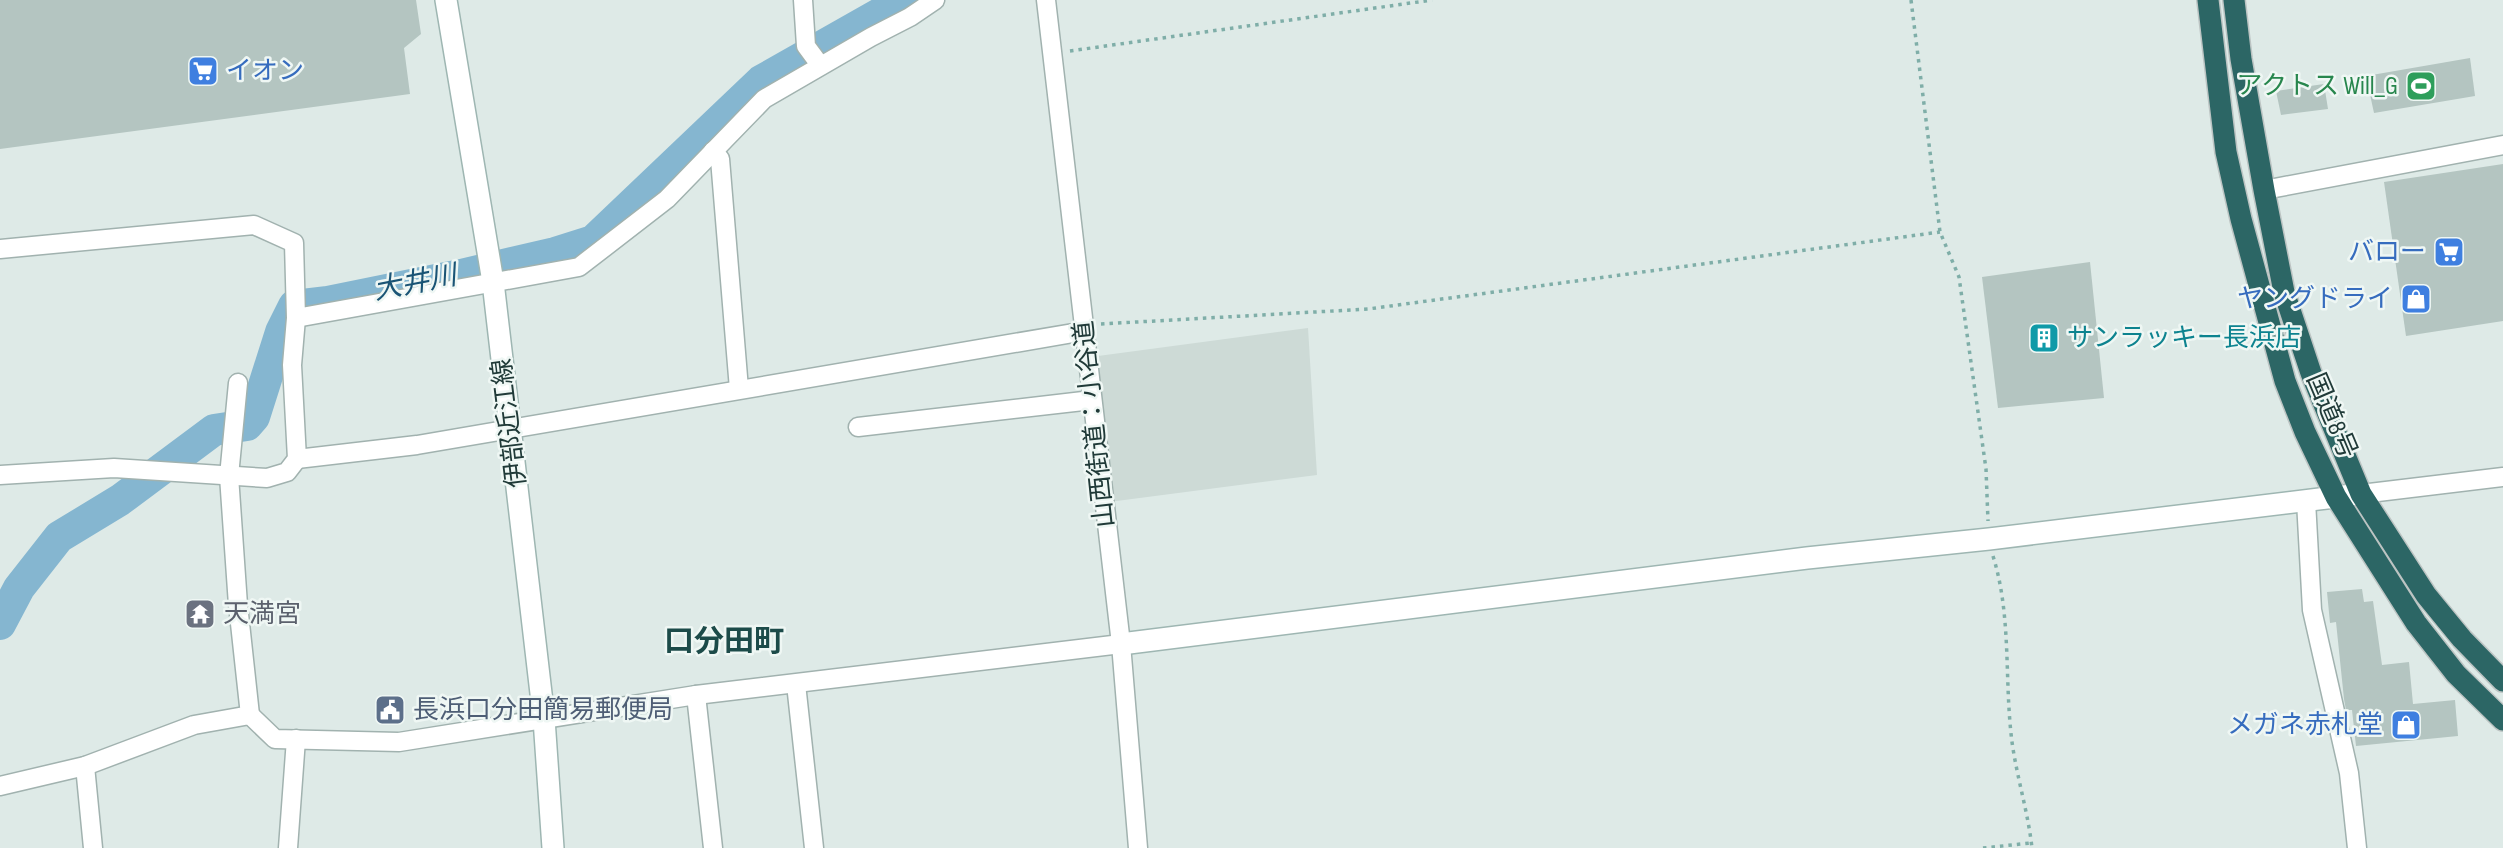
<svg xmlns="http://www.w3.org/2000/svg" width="2503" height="848" viewBox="0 0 2503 848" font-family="'Sofia Sans Condensed','Noto Sans JP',sans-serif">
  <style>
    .built { fill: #cddad6 }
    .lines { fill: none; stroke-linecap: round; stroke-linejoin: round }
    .river { stroke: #85b6d0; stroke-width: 32 }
    .building { fill: #b4c5c1 }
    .street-casing { stroke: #a1b2af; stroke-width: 21 }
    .secondary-casing { stroke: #9eb6b2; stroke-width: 24 }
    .highway-casing { stroke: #bcc4c3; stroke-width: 24 }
    .path { stroke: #7faea8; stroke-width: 3.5; stroke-dasharray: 3.5 5; stroke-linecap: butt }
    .street { stroke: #fff; stroke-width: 18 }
    .secondary { stroke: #fff; stroke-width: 21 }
    .highway { stroke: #2c6665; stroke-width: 21 }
    .labels { text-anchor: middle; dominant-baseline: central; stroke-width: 5; stroke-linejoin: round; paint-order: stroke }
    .shop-label { font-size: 26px; fill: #366cbe; stroke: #eff7f4; text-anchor: end }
    .leisure-label { font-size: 26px; fill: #27864d; stroke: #eff7f4; text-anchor: end }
    .culture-label { font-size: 26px; fill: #0d838f; stroke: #eff7f4; text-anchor: start }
    .street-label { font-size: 26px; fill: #203a38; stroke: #eff7f4 }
    .worship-label { font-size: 26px; fill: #5b616d; stroke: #eff7f4; text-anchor: start }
    .service-label { font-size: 26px; fill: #4e5e75; stroke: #eff7f4; text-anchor: start }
    .water-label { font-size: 28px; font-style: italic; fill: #1a5475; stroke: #eff7f4 }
    .quarter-label { font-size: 30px; font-weight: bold; fill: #1c4b49; stroke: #eff7f4 }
  </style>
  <rect width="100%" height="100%" fill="#deeae7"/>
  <path class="built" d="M1308,328L1317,475L1109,502L1098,356Z"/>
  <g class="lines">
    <path class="river" d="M0,624L19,588L59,537L120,500L214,430L247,425L254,417L281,332L294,306L328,302L461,275L555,253L593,241L761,81L904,0"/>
  </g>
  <g class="building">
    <path d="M0,0H416L421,34L404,48L410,94L0,149Z"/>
    <path d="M2470,58L2475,96L2374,113L2366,76Z"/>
    <path d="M2324,84L2328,109L2281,115L2276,91Z"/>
    <path d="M2503,164V321L2406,336L2384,182Z"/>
    <path d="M2090,262L2104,398L1998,408L1982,277Z"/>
    <path d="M2362,589L2364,602L2373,601L2382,665L2409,662L2413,704L2455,700L2458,736L2356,746L2352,710H2346L2344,699L2336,622L2330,623L2327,592Z"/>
  </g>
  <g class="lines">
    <g class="street-casing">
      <g id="street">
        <path d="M803,0L806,46L820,65"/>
        <path d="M1046,0L1121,644L1138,848"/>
        <path d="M713,151L720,159L739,389"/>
        <path d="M2264,190L2503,145"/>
        <path d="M0,249L254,225L294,243L296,318L579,267L667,199L764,99L871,37L910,17L935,0"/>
        <path d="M238,383L229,476L238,605L250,715"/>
        <path d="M858,427L1092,400"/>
        <path d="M297,459L417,445L1085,331"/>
        <path d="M0,475L114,468L267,478L287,472L297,459L292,365L296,318"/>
        <path d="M2361,494L2503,477"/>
        <path d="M2306,501L2312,610L2349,773L2357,848"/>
        <path d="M796,684L814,848"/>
        <path d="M696,695L713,848"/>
        <path d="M85,766L93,848"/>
        <path d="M0,786L85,766L194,725L250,715L275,739L399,742L696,695L1121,644"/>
        <path d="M288,848L296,739"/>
      </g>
    </g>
    <g class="secondary-casing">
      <g id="secondary">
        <path d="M446,0L493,282L544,719L553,848"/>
        <path d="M1121,644L1807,558L1989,539L2352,495"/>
      </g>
    </g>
    <g class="highway-casing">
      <g id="highway">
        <path d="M2208,0L2226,152L2241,219L2285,381L2305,432L2336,497L2416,623L2456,674L2503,720"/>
        <path d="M2234,0L2241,59L2264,190L2284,292L2311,373L2361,494L2426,595L2462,639L2503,681"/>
      </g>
    </g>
    <g class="path">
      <path d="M1911,0L1940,232L1959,277L1986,469L1988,521"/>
      <path d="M1070,51L1432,0"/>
      <path d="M1101,324L1368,309L1940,232"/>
      <path d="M1993,556C2012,617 2004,680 2012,742C2017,778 2028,812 2032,848"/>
      <path d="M1983,848L2031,843"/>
    </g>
    <use href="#street" class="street"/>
    <use href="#secondary" class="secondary"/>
    <use href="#highway" class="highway"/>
  </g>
  <defs>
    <g id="supermarket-square" transform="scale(1.575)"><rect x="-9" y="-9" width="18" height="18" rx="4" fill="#3f7fe0" stroke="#eff7f4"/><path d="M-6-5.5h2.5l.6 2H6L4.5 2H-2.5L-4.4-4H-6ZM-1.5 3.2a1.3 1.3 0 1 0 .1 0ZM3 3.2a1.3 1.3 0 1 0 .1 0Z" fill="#fff"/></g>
    <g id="stadium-square" transform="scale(1.575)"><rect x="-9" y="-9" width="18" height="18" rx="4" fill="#2e9e5b" stroke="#eff7f4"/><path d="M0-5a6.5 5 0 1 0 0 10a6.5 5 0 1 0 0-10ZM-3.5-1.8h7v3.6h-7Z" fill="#fff"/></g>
    <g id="shop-square" transform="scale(1.575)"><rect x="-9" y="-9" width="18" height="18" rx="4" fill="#3f7fe0" stroke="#eff7f4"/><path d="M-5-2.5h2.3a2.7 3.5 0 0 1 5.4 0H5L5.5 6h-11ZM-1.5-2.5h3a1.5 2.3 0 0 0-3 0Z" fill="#fff"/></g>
    <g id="building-square" transform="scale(1.575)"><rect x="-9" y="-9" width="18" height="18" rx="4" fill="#0f9aa8" stroke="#eff7f4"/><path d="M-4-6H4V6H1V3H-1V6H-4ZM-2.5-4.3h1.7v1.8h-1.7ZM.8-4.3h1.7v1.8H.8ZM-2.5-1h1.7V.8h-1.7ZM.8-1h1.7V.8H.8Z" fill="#fff"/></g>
    <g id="temple-square" transform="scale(1.575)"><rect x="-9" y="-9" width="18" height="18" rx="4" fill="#6b7280" stroke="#eff7f4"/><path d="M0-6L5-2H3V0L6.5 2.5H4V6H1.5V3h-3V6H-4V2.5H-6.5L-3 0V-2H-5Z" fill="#fff"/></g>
    <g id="civic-square" transform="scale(1.575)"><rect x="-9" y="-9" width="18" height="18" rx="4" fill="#5c6f8a" stroke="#eff7f4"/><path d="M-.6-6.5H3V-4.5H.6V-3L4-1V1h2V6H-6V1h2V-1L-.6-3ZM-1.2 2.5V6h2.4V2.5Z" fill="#fff"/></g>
  </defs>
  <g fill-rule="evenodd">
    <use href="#supermarket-square" x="203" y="71"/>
    <use href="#stadium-square" x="2421" y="86"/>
    <use href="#supermarket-square" x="2449" y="252"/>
    <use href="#shop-square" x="2416" y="299"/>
    <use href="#building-square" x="2044" y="338"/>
    <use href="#temple-square" x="200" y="614"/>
    <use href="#civic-square" x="390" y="710"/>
    <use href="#shop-square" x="2406" y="725"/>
  </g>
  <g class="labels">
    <g class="shop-label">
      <text x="226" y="71" text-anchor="start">イオン</text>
      <text x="2426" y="252">バロー</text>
      <text x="2393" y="299">ヤングドライ</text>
      <text x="2383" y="725">メガネ赤札堂</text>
    </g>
    <g class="leisure-label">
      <text x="2398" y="86">アクトス Will_G</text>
    </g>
    <g class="culture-label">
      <text x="2067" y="338">サンラッキー長浜店</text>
    </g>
    <g class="street-label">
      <text transform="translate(2331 416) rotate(67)">国道8号</text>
      <text transform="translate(510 423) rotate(-97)">伊部近江線</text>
      <text transform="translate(1095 424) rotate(-96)">山西街道：小谷道</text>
    </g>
    <g class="worship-label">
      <text x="223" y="614">天満宮</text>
    </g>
    <g class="service-label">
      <text x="413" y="710">長浜口分田簡易郵便局</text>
    </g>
    <g class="water-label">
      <text transform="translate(415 283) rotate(-11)">大井川</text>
    </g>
    <g class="quarter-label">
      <text x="724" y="642">口分田町</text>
    </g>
  </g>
</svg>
